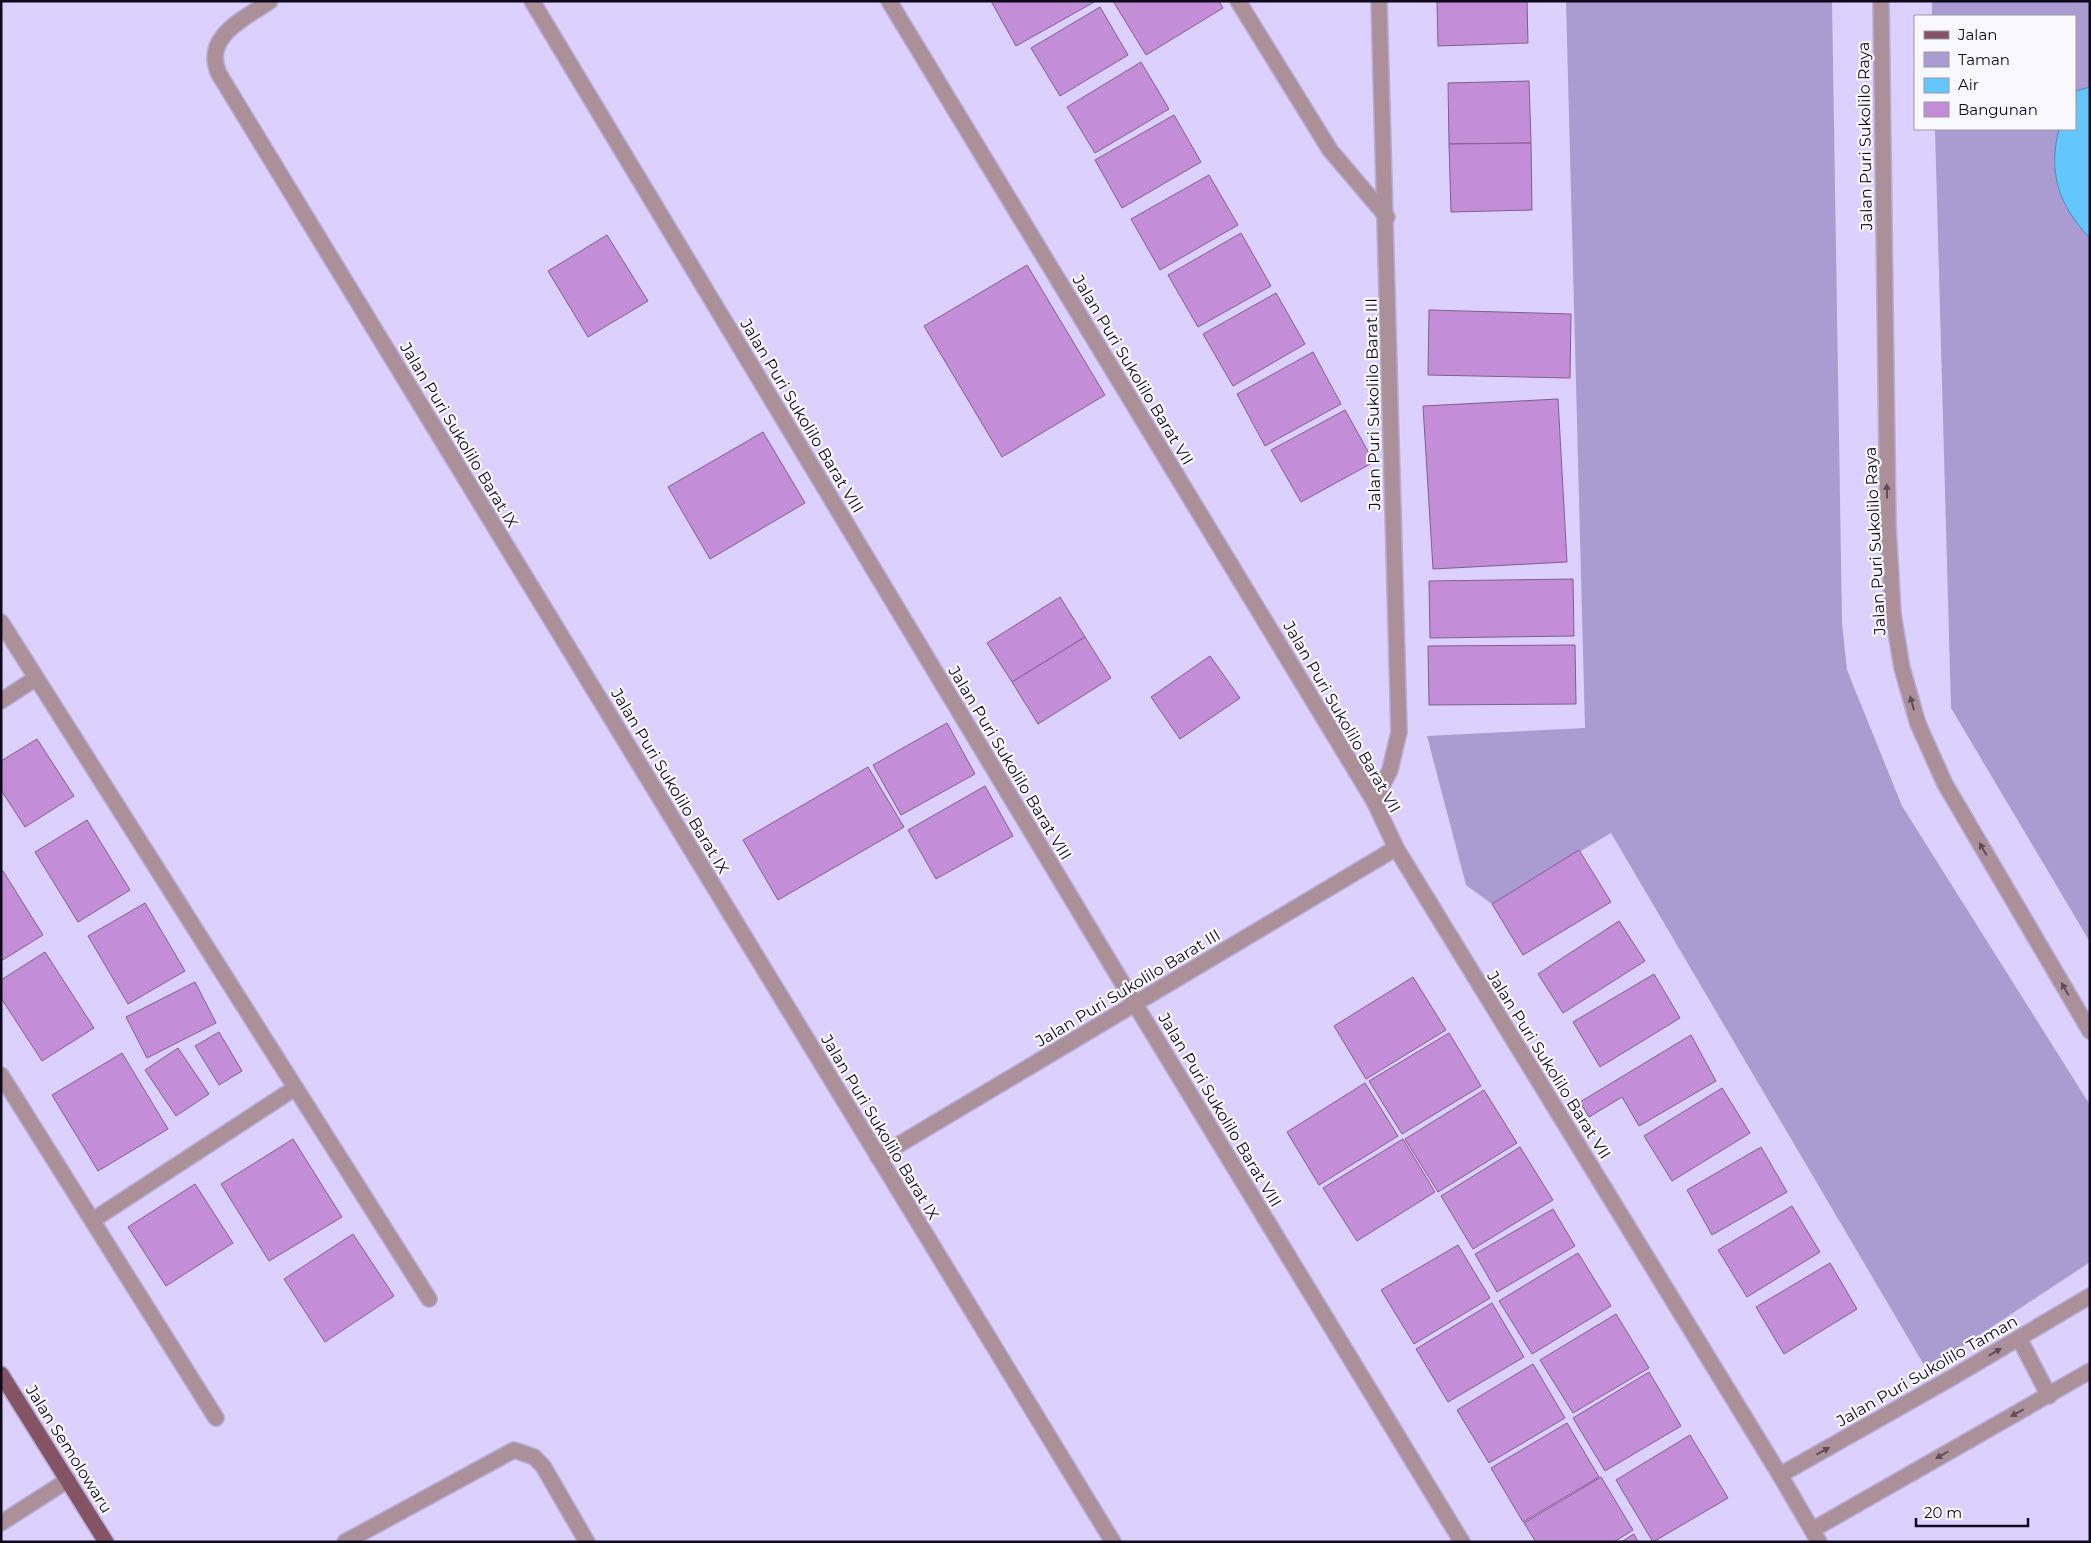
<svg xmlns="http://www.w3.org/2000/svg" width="2091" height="1543" viewBox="0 0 2091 1543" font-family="Montserrat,sans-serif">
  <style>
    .green { fill: #aa9bd1 }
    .water { fill: #65c6fe; stroke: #4b8dba }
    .building { fill: #c48dd8; stroke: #815f8d }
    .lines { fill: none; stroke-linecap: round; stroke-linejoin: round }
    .minor-casing { stroke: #b7acd6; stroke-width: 18 }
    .major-casing { stroke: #b7acd6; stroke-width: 18 }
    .minor { stroke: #ac9099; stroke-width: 15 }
    .major { stroke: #845465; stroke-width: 15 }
    .oneway { fill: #5e4c5a }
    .labels { text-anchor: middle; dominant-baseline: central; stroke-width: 4.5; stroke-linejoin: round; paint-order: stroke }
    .street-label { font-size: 16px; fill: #0f091c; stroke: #f9f8fe }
  </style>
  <rect width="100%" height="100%" fill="#dcd0ff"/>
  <g class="green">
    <path d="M1566,1H1832L1842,623L1847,670L1902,806L2090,1105V1262L1927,1370L1611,833L1492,904L1466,885L1427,736L1585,728Z"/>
    <path d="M1932,1H2090V942L1951,708L1935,129H2075V16H1932Z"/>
  </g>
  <path class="water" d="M2090,87V238C2058,205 2048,172 2059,129H2075L2076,91Z"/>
  <g class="building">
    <path d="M991,1H1096L1016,46Z"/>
    <path d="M1113,1H1219L1223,8L1146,55Z"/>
    <path d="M1437,1H1527L1528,43L1438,46Z"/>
    <path d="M1100,7L1128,55L1060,96L1031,48Z"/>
    <path d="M1141,62L1169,109L1095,153L1067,107Z"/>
    <path d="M1529,81L1531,143L1449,144L1448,83Z"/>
    <path d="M1174,115L1201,162L1122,208L1095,160Z"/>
    <path d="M1531,143L1532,210L1451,212L1449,144Z"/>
    <path d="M1209,175L1238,225L1160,270L1131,219Z"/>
    <path d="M1241,233L1271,286L1198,327L1168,275Z"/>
    <path d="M607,235L648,301L588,337L548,271Z"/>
    <path d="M1027,265L1105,395L1002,457L924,326Z"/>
    <path d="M1276,293L1305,344L1233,386L1203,334Z"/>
    <path d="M1429,310L1571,314L1570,378L1428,375Z"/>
    <path d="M1313,352L1341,404L1265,446L1237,394Z"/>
    <path d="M1558,399L1567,562L1433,569L1423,406Z"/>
    <path d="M1345,410L1374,462L1301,502L1271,450Z"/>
    <path d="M763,432L805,503L710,559L668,487Z"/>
    <path d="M1573,579L1574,636L1430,638L1429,581Z"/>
    <path d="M1060,597L1085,637L1012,682L987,643Z"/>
    <path d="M1085,637L1111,678L1038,724L1012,682Z"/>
    <path d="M1575,645L1576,704L1429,705L1428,646Z"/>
    <path d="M1210,656L1240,698L1180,739L1151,697Z"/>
    <path d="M947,723L975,774L901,815L873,765Z"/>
    <path d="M37,739L74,796L25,827L1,790V761Z"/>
    <path d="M868,767L904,827L778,900L743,840Z"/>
    <path d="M985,786L1013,836L936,879L908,830Z"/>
    <path d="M87,820L130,890L78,922L35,852Z"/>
    <path d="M1579,850L1611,902L1523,955L1492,904Z"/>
    <path d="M3,871L43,935L1,961V872Z"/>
    <path d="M145,903L185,971L128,1004L88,936Z"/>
    <path d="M1619,921L1645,961L1563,1013L1538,974Z"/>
    <path d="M45,952L94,1028L42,1061L1,998V980Z"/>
    <path d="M1654,974L1680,1018L1600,1067L1573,1022Z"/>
    <path d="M1413,977L1446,1030L1366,1079L1334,1026Z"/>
    <path d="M195,982L216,1023L147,1058L126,1017Z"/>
    <path d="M219,1032L242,1071L219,1085L195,1046Z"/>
    <path d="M1449,1033L1481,1086L1402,1134L1369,1081Z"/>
    <path d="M1691,1035L1716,1081L1639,1126L1622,1097L1589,1117L1580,1102Z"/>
    <path d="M178,1048L209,1094L176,1116L145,1070Z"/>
    <path d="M122,1053L168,1129L98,1171L52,1095Z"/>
    <path d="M1365,1083L1398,1136L1319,1185L1287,1132Z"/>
    <path d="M1722,1088L1750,1133L1672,1181L1644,1136Z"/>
    <path d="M1484,1090L1517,1143L1438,1192L1405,1139Z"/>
    <path d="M293,1139L342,1217L269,1261L221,1184Z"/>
    <path d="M1403,1139L1435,1192L1357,1241L1323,1188Z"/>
    <path d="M1520,1147L1553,1200L1473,1249L1441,1196Z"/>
    <path d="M1761,1147L1787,1192L1712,1235L1687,1190Z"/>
    <path d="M195,1184L233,1243L166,1286L128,1227Z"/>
    <path d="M1792,1206L1820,1252L1747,1297L1718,1250Z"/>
    <path d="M1553,1209L1575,1246L1497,1292L1475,1254Z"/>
    <path d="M353,1234L394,1296L325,1342L284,1279Z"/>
    <path d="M1458,1245L1490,1298L1414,1344L1381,1290Z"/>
    <path d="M1578,1253L1611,1306L1532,1354L1499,1301Z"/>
    <path d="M1830,1263L1857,1309L1784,1354L1756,1307Z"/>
    <path d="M1492,1303L1524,1357L1448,1402L1416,1349Z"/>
    <path d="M1616,1314L1649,1368L1573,1413L1540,1360Z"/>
    <path d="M1533,1364L1565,1418L1489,1463L1457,1410Z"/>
    <path d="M1649,1372L1681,1426L1605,1471L1573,1418Z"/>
    <path d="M1567,1423L1599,1477L1523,1522L1491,1468Z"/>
    <path d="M1690,1435L1728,1498L1653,1542L1616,1480Z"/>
    <path d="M1601,1477L1633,1530L1614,1542H1536L1524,1523Z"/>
    <path d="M1634,1534L1638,1542H1621Z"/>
  </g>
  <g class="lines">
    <g class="minor-casing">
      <g id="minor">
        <path d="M270,1C244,19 202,37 219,74L1113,1542"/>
        <path d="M532,1L1135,1004L1462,1542"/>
        <path d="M889,1L1374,801L1396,848L1780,1475L1819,1542"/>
        <path d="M1238,1L1330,150L1387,217"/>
        <path d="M1881,1L1888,526L1893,614L1902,668L1918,724L1945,784L2090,1031"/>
        <path d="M1,622L429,1299"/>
        <path d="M1,701L36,678"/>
        <path d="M1374,801L1390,770L1399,732L1379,1"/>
        <path d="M1,1075L216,1418"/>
        <path d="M878,1157L1396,848"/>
        <path d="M93,1220L295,1088"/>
        <path d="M2019,1338L2049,1396"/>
        <path d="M1780,1475L1953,1377L2090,1296"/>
        <path d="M1,1523L68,1480"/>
        <path d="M1812,1530L2090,1371"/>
        <path d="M345,1542L514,1450L534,1457L543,1466L587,1542"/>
      </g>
    </g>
    <g class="major-casing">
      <path id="major" d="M1,1374L106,1542"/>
    </g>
    <use href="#minor" class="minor"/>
    <use href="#major" class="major"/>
  </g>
  <defs><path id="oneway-solid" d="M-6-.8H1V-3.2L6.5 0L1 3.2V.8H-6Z" transform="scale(1.25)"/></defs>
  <g class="oneway">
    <use href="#oneway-solid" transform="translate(1887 491) rotate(-91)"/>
    <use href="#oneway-solid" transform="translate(1912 703) rotate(-106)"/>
    <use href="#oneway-solid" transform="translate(1983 849) rotate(-120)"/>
    <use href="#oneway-solid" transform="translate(2065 989) rotate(-120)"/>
    <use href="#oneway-solid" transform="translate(1995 1352) rotate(-30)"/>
    <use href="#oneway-solid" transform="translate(2017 1413) rotate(152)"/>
    <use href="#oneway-solid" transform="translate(1823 1451) rotate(-29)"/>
    <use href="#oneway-solid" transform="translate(1942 1455) rotate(150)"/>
  </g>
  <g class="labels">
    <g class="street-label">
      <text transform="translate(1865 136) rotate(-91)">Jalan Puri Sukolilo Raya</text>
      <text transform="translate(1133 370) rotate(59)">Jalan Puri Sukolilo Barat VII</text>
      <text transform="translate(1373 404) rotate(-91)">Jalan Puri Sukolilo Barat III</text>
      <text transform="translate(802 416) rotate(59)">Jalan Puri Sukolilo Barat VIII</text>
      <text transform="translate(459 435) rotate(59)">Jalan Puri Sukolilo Barat IX</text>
      <text transform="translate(1875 541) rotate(-93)">Jalan Puri Sukolilo Raya</text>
      <text transform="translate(1342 717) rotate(60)">Jalan Puri Sukolilo Barat VII</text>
      <text transform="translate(1010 763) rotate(59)">Jalan Puri Sukolilo Barat VIII</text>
      <text transform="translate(670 781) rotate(59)">Jalan Puri Sukolilo Barat IX</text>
      <text transform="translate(1128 988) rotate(-31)">Jalan Puri Sukolilo Barat III</text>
      <text transform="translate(1549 1065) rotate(58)">Jalan Puri Sukolilo Barat VII</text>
      <text transform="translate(1220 1110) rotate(59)">Jalan Puri Sukolilo Barat VIII</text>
      <text transform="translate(880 1127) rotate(59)">Jalan Puri Sukolilo Barat IX</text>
      <text transform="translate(1927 1371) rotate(-30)">Jalan Puri Sukolilo Taman</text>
      <text transform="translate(69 1449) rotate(58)">Jalan Semolowaru</text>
    </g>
  </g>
  <rect width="2091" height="1543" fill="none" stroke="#0f091c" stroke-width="5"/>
  <rect x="1914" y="15" width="162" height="115" fill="#f9f8fe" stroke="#9b98a4"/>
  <rect x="1924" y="31" width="25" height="8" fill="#845465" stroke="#9b98a4"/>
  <text x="1958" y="40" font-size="15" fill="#0f091c">Jalan</text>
  <rect x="1924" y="52" width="25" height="15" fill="#aa9bd1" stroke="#9b98a4"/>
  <text x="1958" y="65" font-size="15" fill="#0f091c">Taman</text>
  <rect x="1924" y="78" width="25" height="15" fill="#65c6fe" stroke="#9b98a4"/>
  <text x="1958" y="90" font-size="15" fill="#0f091c">Air</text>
  <rect x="1924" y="102" width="25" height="15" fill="#c48dd8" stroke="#9b98a4"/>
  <text x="1958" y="115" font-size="15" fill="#0f091c">Bangunan</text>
  <path d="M1916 1518v8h112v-8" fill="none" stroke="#0f091c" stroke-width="2.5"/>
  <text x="1924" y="1518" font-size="15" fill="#0f091c" stroke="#f9f8fe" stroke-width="4" paint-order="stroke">20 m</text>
</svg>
